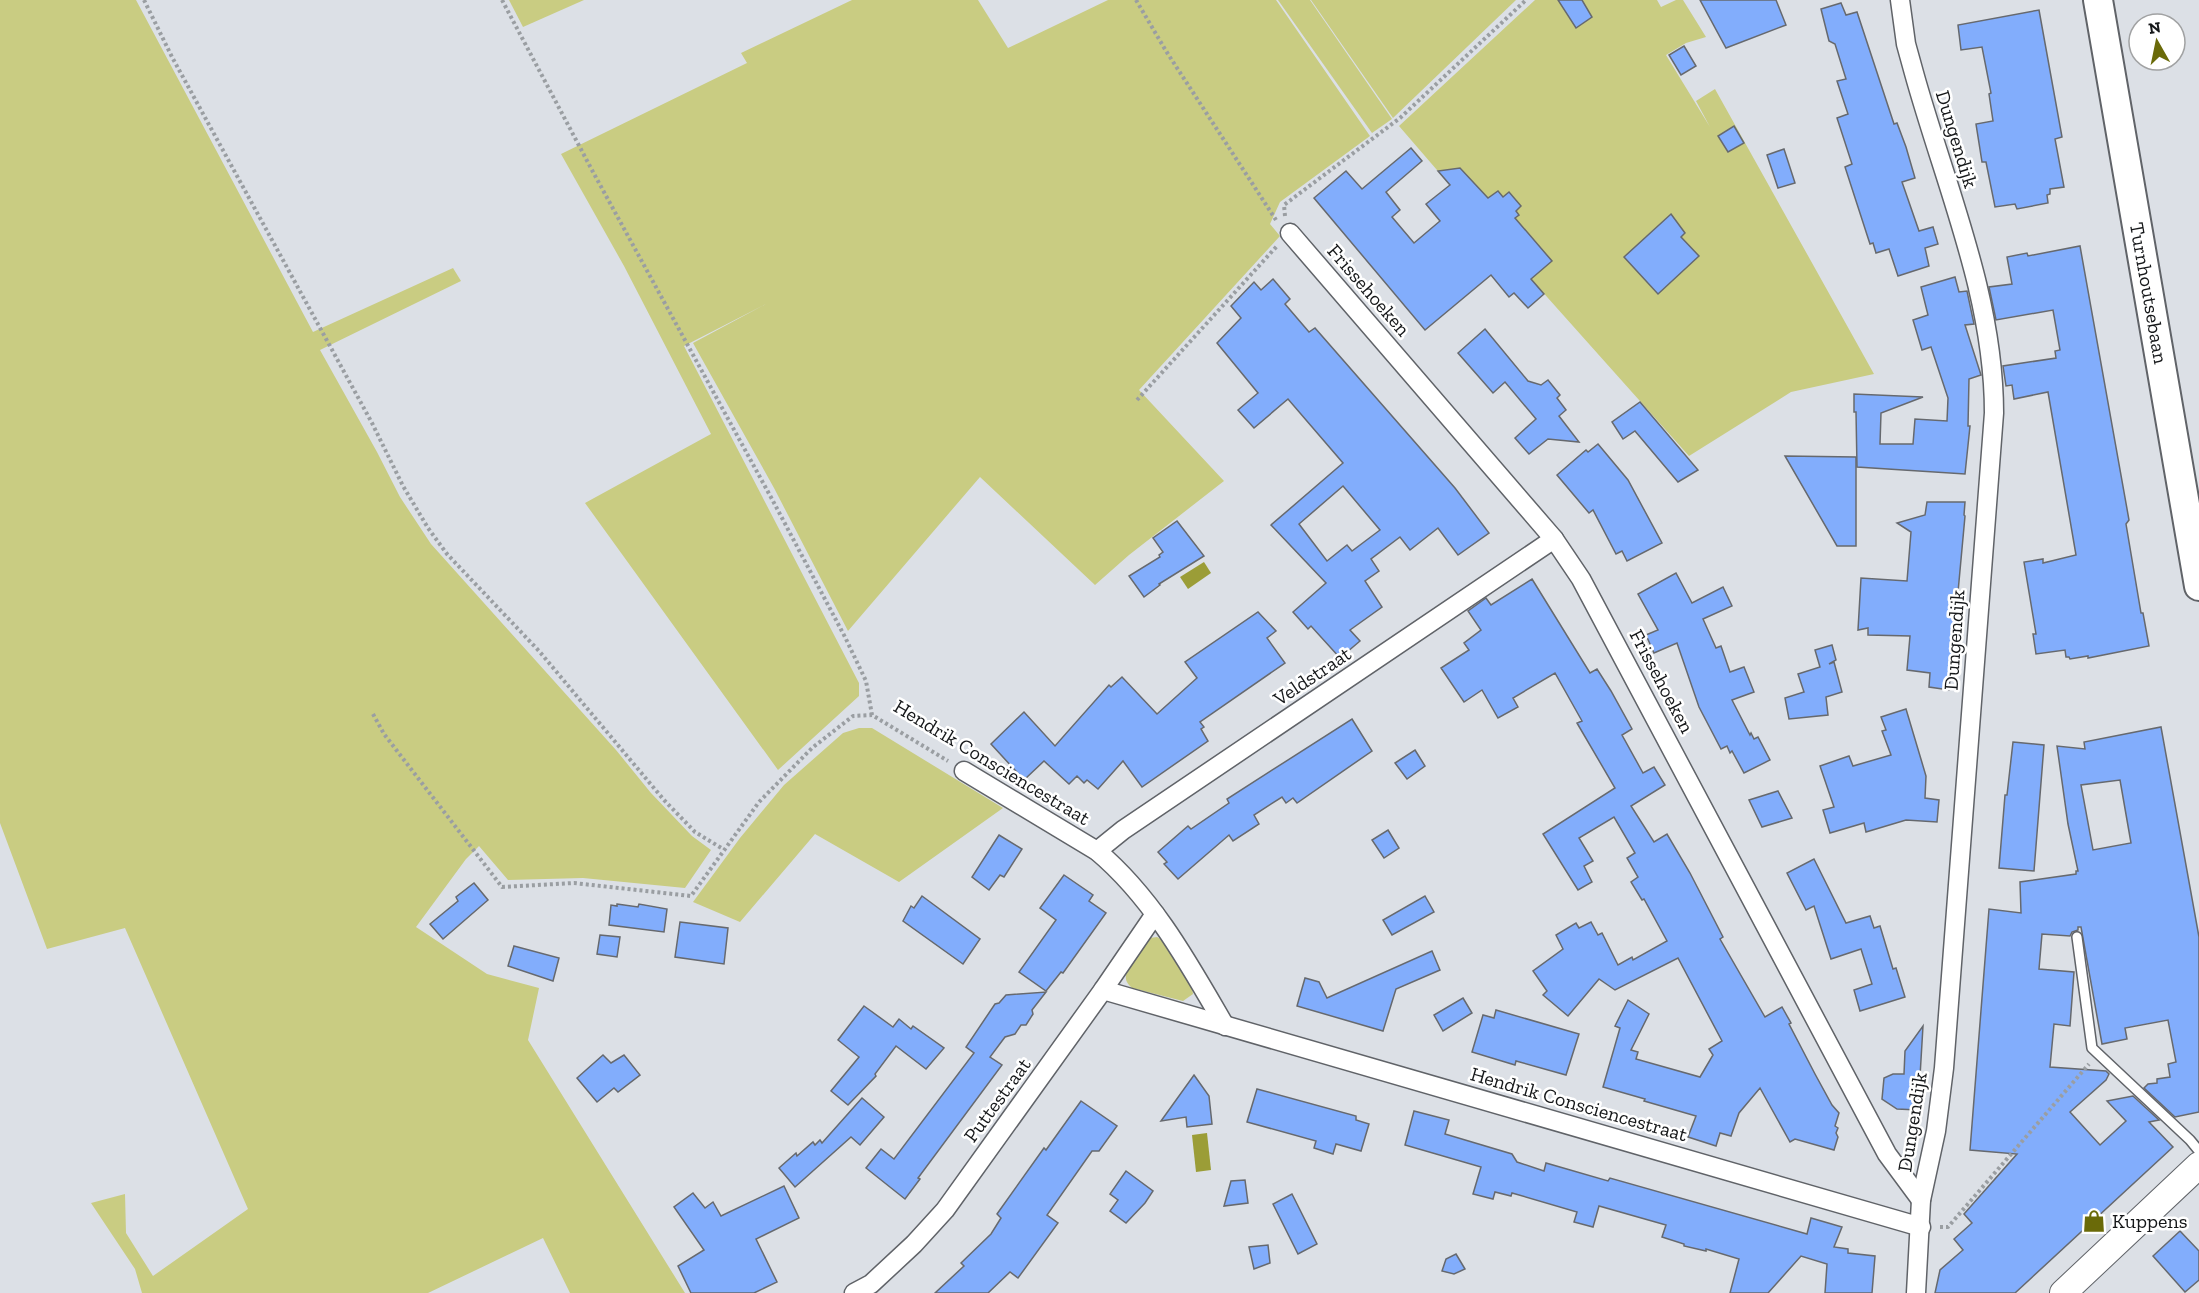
<svg xmlns="http://www.w3.org/2000/svg" width="2199" height="1293" viewBox="0 0 2199 1293" font-family="'Zilla Slab',serif">
  <style>
    .green { fill: #c9cc82 }
    .water { fill: #9b9d37 }
    .building { fill: #82adfc; stroke: #66696e; stroke-width: 1.5; fill-rule: evenodd }
    .lines { fill: none; stroke-linecap: round; stroke-linejoin: round }
    .lane-casing { stroke: #606368; stroke-width: 12 }
    .street-casing { stroke: #606368; stroke-width: 21 }
    .secondary-casing { stroke: #606368; stroke-width: 28 }
    .primary-casing { stroke: #606368; stroke-width: 32 }
    .path { stroke: #9a9ea2; stroke-width: 4; stroke-dasharray: 3 3; stroke-linecap: butt }
    .lane { stroke: #fff; stroke-width: 9 }
    .street { stroke: #fff; stroke-width: 18 }
    .secondary { stroke: #fff; stroke-width: 26 }
    .primary { stroke: #fff; stroke-width: 28 }
    .labels { text-anchor: middle; dominant-baseline: central; stroke-width: 5; stroke-linejoin: round; paint-order: stroke }
    .street-label { font-size: 20px; fill: #151719; stroke: #fff }
    .poi-label { font-size: 20px; fill: #151719; stroke: #fff; text-anchor: start }
  </style>
  <rect width="100%" height="100%" fill="#dce0e6"/>
  <g class="green">
    <path d="M0,0H136L313,332L453,268L461,281L320,350L377,452L400,497L431,544L616,750L651,793L692,836L711,850L685,888L583,878L508,880L479,846L466,859L416,927L487,974L539,988L528,1040L685,1293H570L543,1238L428,1293H142L135,1269L91,1203L125,1194L126,1233L153,1276L248,1209L125,928L47,949L0,823Z"/>
    <path d="M509,0H584L523,27Z"/>
    <path d="M852,0H978L1008,48L1108,0H1276L1370,136L1280,202L1270,224L1280,236L1139,390L1224,481L1129,555L1095,585L980,477L848,631L774,488L693,343L766,304L684,346L859,683V696L778,770L585,503L711,434L624,266L561,154L747,63L741,53Z"/>
    <path d="M1278,0H1310L1392,119L1372,133Z"/>
    <path d="M1311,0H1516L1393,118Z"/>
    <path d="M1535,0H1657L1661,7L1676,0H1683L1706,37L1686,43L1666,55L1710,127L1696,101L1715,89L1874,374L1791,392L1689,456L1531,279L1399,126Z"/>
    <path d="M859,728H872L1003,808L899,882L815,834L740,922L693,902L740,838L784,785L843,733Z"/>
    <path d="M1157,937L1164,941L1192,987L1193,994L1183,1001L1132,988C1128,984 1125,981 1126,975C1127,966 1144,945 1150,938Z"/>
  </g>
  <g class="water">
    <path d="M1204,562L1211,573L1188,589L1180,577Z"/>
    <path d="M1207,1133L1211,1170L1196,1172L1192,1135Z"/>
  </g>
  <g class="building">
    <path d="M1558,0H1582L1592,17L1576,28Z"/>
    <path d="M1700,0H1776L1786,25L1726,48Z"/>
    <path d="M1841,3L1846,15L1857,12L1894,124L1897,123L1906,147L1915,178L1902,182L1919,231L1933,227L1938,244L1925,248L1929,266L1898,276L1889,249L1876,253L1873,243L1870,244L1845,167L1852,164L1837,118L1848,114L1837,81L1846,79L1835,44L1829,41L1821,9Z"/>
    <path d="M2039,10L2062,137L2055,139L2064,187L2050,189V194L2047,195L2048,203L2017,209L2015,204L1995,207L1986,162H1982L1976,124L1993,121L1989,94L1991,93L1982,47L1961,50L1958,25Z"/>
    <path d="M1684,46L1696,66L1681,75L1669,55Z"/>
    <path d="M1734,126L1744,143L1728,152L1718,136Z"/>
    <path d="M1411,148L1422,161L1386,192L1400,210L1392,217L1414,243L1440,221L1426,204L1450,185L1438,171L1460,168L1488,198L1498,191L1503,197L1509,192L1521,206L1516,211L1519,215L1515,218L1552,261L1531,279L1544,294L1528,308L1514,293L1509,297L1491,275L1425,330L1314,198L1346,171L1362,189Z"/>
    <path d="M1784,149L1795,183L1778,188L1767,155Z"/>
    <path d="M1671,214L1685,233L1681,237L1699,256L1658,294L1624,257Z"/>
    <path d="M2080,246L2129,520L2126,524L2141,613H2143L2149,646L2088,658V656L2070,659L2069,657H2066L2065,650L2036,654L2033,634H2036L2024,562L2043,559V563L2076,555L2048,392L2014,399L2012,385L2006,386L2003,366L2056,358L2055,351L2060,350L2053,310L1996,320L1989,287L2012,284L2007,257L2027,253L2028,256Z"/>
    <path d="M1955,277L1959,292L1967,291L1974,324L1965,325L1981,375L1969,379L1968,426H1970L1965,474L1857,467L1856,412H1854V394L1923,397L1881,413L1880,444H1913L1915,419L1947,421L1948,398L1931,347L1922,350L1913,320L1928,315L1921,287Z"/>
    <path d="M1273,279L1290,299L1285,304L1309,332L1315,328L1455,488L1489,533L1458,555L1438,528L1410,550L1400,537L1371,559L1379,571L1365,581L1382,607L1350,630L1360,641L1340,658L1311,626L1308,629L1293,612L1326,583L1271,525L1343,463L1288,399L1254,428L1238,410L1258,393L1217,343L1241,318L1231,306L1254,282L1261,290ZM1343,486L1380,530L1352,551L1347,545L1327,561L1299,524Z"/>
    <path d="M1485,329L1528,381L1541,385L1548,380L1560,395L1557,398L1566,410L1559,416L1579,442L1548,439L1529,454L1515,438L1536,419L1505,382L1493,393L1458,353Z"/>
    <path d="M1640,402L1698,470L1678,482L1635,431L1623,439L1612,422Z"/>
    <path d="M1598,444L1628,480L1662,543L1627,561L1622,551L1616,554L1593,510L1589,513L1557,475L1586,450L1588,452Z"/>
    <path d="M1785,456L1856,457V546H1837Z"/>
    <path d="M1927,502H1965L1964,515L1965,516L1949,690L1929,687L1930,673L1907,670L1910,636L1868,635V628L1858,630L1861,578L1907,581L1911,532L1897,523L1925,515Z"/>
    <path d="M1177,521L1204,556L1159,584L1160,585L1144,597L1129,576L1160,557L1159,555L1163,552L1153,538Z"/>
    <path d="M1676,573L1692,603L1723,587L1732,606L1703,619L1716,648L1721,646L1730,672L1744,667L1754,692L1732,700L1750,735L1751,733L1754,739L1758,737L1770,760L1744,773L1732,751L1730,753L1727,746L1721,749L1699,707L1677,643L1654,653L1646,635L1658,630L1638,594Z"/>
    <path d="M1532,579L1590,673L1597,669L1611,691L1632,729L1622,735L1643,773L1654,767L1665,785L1631,806L1654,842L1667,834L1690,873L1723,937L1720,939L1765,1017L1782,1007L1791,1023L1789,1024L1815,1074L1832,1105L1839,1113L1835,1126L1838,1128L1836,1133L1838,1137L1834,1150L1795,1139L1790,1142L1760,1088L1739,1113L1731,1136L1720,1133L1716,1146L1688,1137L1696,1116L1644,1101L1645,1099L1603,1087L1620,1028L1615,1026L1628,1000L1649,1014L1631,1050L1638,1052L1636,1059L1700,1077L1713,1055L1709,1049L1722,1041L1678,958L1615,990L1599,979L1568,1016L1543,995L1547,991L1533,971L1563,949L1556,935L1576,923L1579,928L1591,922L1598,935L1602,933L1618,965L1632,957L1633,960L1667,941L1644,899L1642,900L1631,882L1638,877L1627,858L1635,853L1614,817L1579,838L1593,861L1584,866L1592,882L1578,890L1543,834L1615,788L1577,723L1582,721L1555,673L1513,698L1518,707L1498,718L1482,690L1464,702L1441,668L1469,650L1464,643L1481,630L1468,611L1486,598L1491,605Z"/>
    <path d="M1258,612L1276,631L1267,638L1285,663L1200,722L1204,727L1201,729L1208,741L1142,787L1123,761L1098,789L1087,780L1084,783L1077,776L1069,784L1044,761L1024,780L991,744L1024,712L1055,746L1109,685L1111,687L1122,677L1157,714L1197,678L1185,662Z"/>
    <path d="M1832,645L1836,660L1829,664L1834,662L1842,692L1826,697L1828,715L1789,719L1785,698L1804,692L1798,674L1820,667L1815,650Z"/>
    <path d="M1906,709L1926,776L1925,798L1939,800L1937,822L1906,820L1866,832L1864,823L1830,833L1823,810L1834,807L1820,766L1849,756L1853,766L1891,755L1882,731L1886,730L1881,717Z"/>
    <path d="M1352,719L1372,751L1297,803L1293,798L1286,803L1282,797L1254,815L1259,824L1233,841L1229,835L1178,879L1164,864L1167,862L1158,852L1188,826L1191,829L1229,803L1227,799Z"/>
    <path d="M2161,727L2199,937V1112L2175,1117L2144,1088L2148,1084L2157,1083V1079L2170,1077L2168,1064L2176,1062L2168,1020L2125,1028L2127,1039L2102,1044L2081,927H2078V930L2072,932L2070,936L2042,934L2039,969L2074,972L2070,1026L2054,1024L2050,1067L2106,1071L2109,1074L2106,1080L2070,1112L2100,1145L2126,1121L2107,1101L2133,1096L2159,1120L2149,1122L2173,1147L2015,1293H1935L1940,1270L1963,1250L1954,1239L1972,1223L1964,1214L2017,1154L1970,1150L1989,909L2021,913L2020,882L2076,874V871H2078L2068,824L2057,746L2085,749L2084,742ZM2120,780L2131,843L2093,850L2081,785Z"/>
    <path d="M2013,742L2044,745L2034,871L1999,868L2005,795H2007Z"/>
    <path d="M1415,750L1425,766L1407,779L1395,763Z"/>
    <path d="M1778,791L1792,818L1762,827L1749,800Z"/>
    <path d="M1388,830L1399,848L1384,858L1372,840Z"/>
    <path d="M999,835L1022,849L1004,877L1000,875L989,890L972,877Z"/>
    <path d="M1814,859L1846,923L1870,916L1874,928L1880,926L1893,969L1896,968L1905,997L1860,1011L1854,990L1872,984L1861,949L1831,959L1814,906L1806,910L1787,873Z"/>
    <path d="M1064,875L1093,895L1089,901L1106,913L1063,973L1061,972L1046,991L1019,972L1056,920L1040,908Z"/>
    <path d="M474,883L488,900L443,939L430,924L458,901L456,897Z"/>
    <path d="M922,896L980,939L963,964L903,921L911,906L914,908Z"/>
    <path d="M1425,896L1434,912L1392,935L1383,920Z"/>
    <path d="M617,904L638,907L639,904L667,909L664,932L609,925L611,905L617,906Z"/>
    <path d="M680,922L728,928L724,964L675,957Z"/>
    <path d="M600,935L620,937L617,957L597,954Z"/>
    <path d="M514,946L559,958L553,981L508,966Z"/>
    <path d="M1432,951L1440,970L1396,989L1383,1031L1297,1006L1305,978L1319,982L1327,998Z"/>
    <path d="M1046,992L1032,1010L1033,1014L1026,1025H1021L1015,1034L1005,1037L990,1057L1002,1065L918,1178L920,1179L905,1199L866,1168L881,1149L894,1159L974,1053L966,1047L995,1004L999,1003L1006,995Z"/>
    <path d="M1463,998L1472,1013L1443,1031L1434,1015Z"/>
    <path d="M864,1006L893,1027L899,1019L911,1029L913,1026L944,1048L926,1069L896,1046L875,1074L876,1076L848,1105L831,1091L859,1057L838,1040Z"/>
    <path d="M1496,1010L1579,1034L1566,1075L1516,1061L1515,1065L1472,1052L1483,1015L1494,1018Z"/>
    <path d="M1923,1026L1918,1110L1897,1109L1882,1099L1884,1078L1893,1074H1904L1905,1051Z"/>
    <path d="M603,1055L611,1063L624,1055L640,1075L618,1092L614,1088L597,1102L577,1078Z"/>
    <path d="M1194,1075L1209,1096L1212,1124L1187,1127L1186,1117L1161,1121Z"/>
    <path d="M1257,1089L1356,1116V1120L1369,1124L1361,1151L1336,1144L1333,1154L1314,1148L1316,1141L1247,1122Z"/>
    <path d="M862,1098L884,1117L860,1145L851,1137L795,1187L779,1168L796,1153L797,1156L813,1142L815,1145L820,1140L822,1143Z"/>
    <path d="M1081,1101L1117,1126L1099,1151H1092L1047,1215L1058,1223L1018,1278L1010,1272L988,1293H935L964,1266L961,1263L991,1234L1001,1218L997,1214L1044,1148L1046,1150Z"/>
    <path d="M1414,1111L1449,1120L1445,1134L1512,1154L1517,1162L1544,1171L1546,1163L1608,1181L1610,1178L1807,1234L1811,1218L1842,1227L1834,1247L1848,1249V1253L1875,1256L1872,1293H1825L1827,1264L1801,1256L1768,1293H1730L1739,1259L1706,1249V1251L1684,1246V1244L1662,1237L1666,1225L1599,1206L1593,1227L1574,1222L1577,1212L1512,1193L1511,1196L1495,1192L1493,1199L1473,1194L1481,1167L1405,1145Z"/>
    <path d="M1126,1171L1153,1191L1145,1203L1126,1223L1110,1211L1118,1200L1110,1194Z"/>
    <path d="M1245,1180L1248,1203L1224,1206L1231,1181Z"/>
    <path d="M784,1186L799,1218L756,1239L777,1282L754,1293H691L678,1266L704,1250L674,1207L693,1193L705,1208L713,1202L721,1216Z"/>
    <path d="M1292,1194L1317,1244L1298,1254L1273,1204Z"/>
    <path d="M2180,1231L2199,1251V1280L2185,1292L2153,1256Z"/>
    <path d="M1268,1245L1270,1263L1254,1269L1249,1247Z"/>
    <path d="M1456,1254L1465,1269L1454,1274L1442,1271L1446,1259Z"/>
  </g>
  <g class="lines">
    <g class="lane-casing">
      <path id="lane" d="M2077,937L2092,1048L2190,1140L2199,1151"/>
    </g>
    <g class="street-casing">
      <g id="street">
        <path d="M1900,0L1906,44L1914,73C1945,185 1994,295 1994,413L1944,1068L1936,1131L1921,1200L1916,1293"/>
        <path d="M1290,233L1554,539L1581,579L1887,1154L1921,1200"/>
        <path d="M964,771L1097,851C1153,898 1189,964 1225,1026"/>
        <path d="M1097,851L1123,830L1554,539"/>
        <path d="M1103,990L1921,1227"/>
        <path d="M854,1293L871,1284L914,1244L945,1210L1103,990L1155,914"/>
      </g>
    </g>
    <g class="secondary-casing">
      <path id="secondary" d="M2063,1293L2199,1165"/>
    </g>
    <g class="primary-casing">
      <path id="primary" d="M2098,0L2199,586"/>
    </g>
    <g class="path">
      <path d="M144,0L172,57L372,423L403,486L428,528L447,554L539,651L664,800L695,832L723,849"/>
      <path d="M502,0L593,172L773,501L845,637L866,681L872,715"/>
      <path d="M1136,0L1166,51L1276,220"/>
      <path d="M1285,216L1284,205L1400,118L1526,0"/>
      <path d="M1137,400L1277,246"/>
      <path d="M373,714L384,734L502,887L574,883L691,896L759,802L812,748L853,716L872,715L948,761"/>
      <path d="M1940,1227H1948L2089,1064"/>
    </g>
    <use href="#lane" class="lane"/>
    <use href="#street" class="street"/>
    <use href="#secondary" class="secondary"/>
    <use href="#primary" class="primary"/>
  </g>
  <defs>
    <g id="shop-bare" transform="scale(1.8)"><path d="M-5-2.5h2.3a2.7 3.5 0 0 1 5.4 0H5L5.5 6h-11ZM-1.5-2.5h3a1.5 2.3 0 0 0-3 0Z" fill="#6a6a09" stroke="#fff" stroke-width="2.5" paint-order="stroke"/></g>
  </defs>
  <g fill-rule="evenodd">
    <use href="#shop-bare" x="2094" y="1221"/>
  </g>
  <g class="labels">
    <g class="street-label">
      <text transform="translate(1957 139) rotate(73)">Dungendijk</text>
      <text transform="translate(1369 290) rotate(49)">Frissehoeken</text>
      <text transform="translate(2149 293) rotate(80)">Turnhoutsebaan</text>
      <text transform="translate(1954 640) rotate(-86)">Dungendijk</text>
      <text transform="translate(1312 676) rotate(-34)">Veldstraat</text>
      <text transform="translate(1662 681) rotate(62)">Frissehoeken</text>
      <text transform="translate(992 762) rotate(31)">Hendrik Consciencestraat</text>
      <text transform="translate(997 1100) rotate(-54)">Puttestraat</text>
      <text transform="translate(1579 1104) rotate(16)">Hendrik Consciencestraat</text>
      <text transform="translate(1912 1122) rotate(-81)">Dungendijk</text>
    </g>
    <g class="poi-label">
      <text x="2112" y="1221">Kuppens</text>
    </g>
  </g>
  <g transform="translate(2157 42) rotate(351)"><circle r="28" fill="#ffffff" stroke="#a1a2a3" stroke-width="1.5"/>
  <path d="M0-4.5L10 22L0 15L-10 22Z" fill="#6a6a09"/>
  <text y="-9" font-size="16" font-weight="bold" text-anchor="middle" fill="#151719">N</text>
  </g>
</svg>
